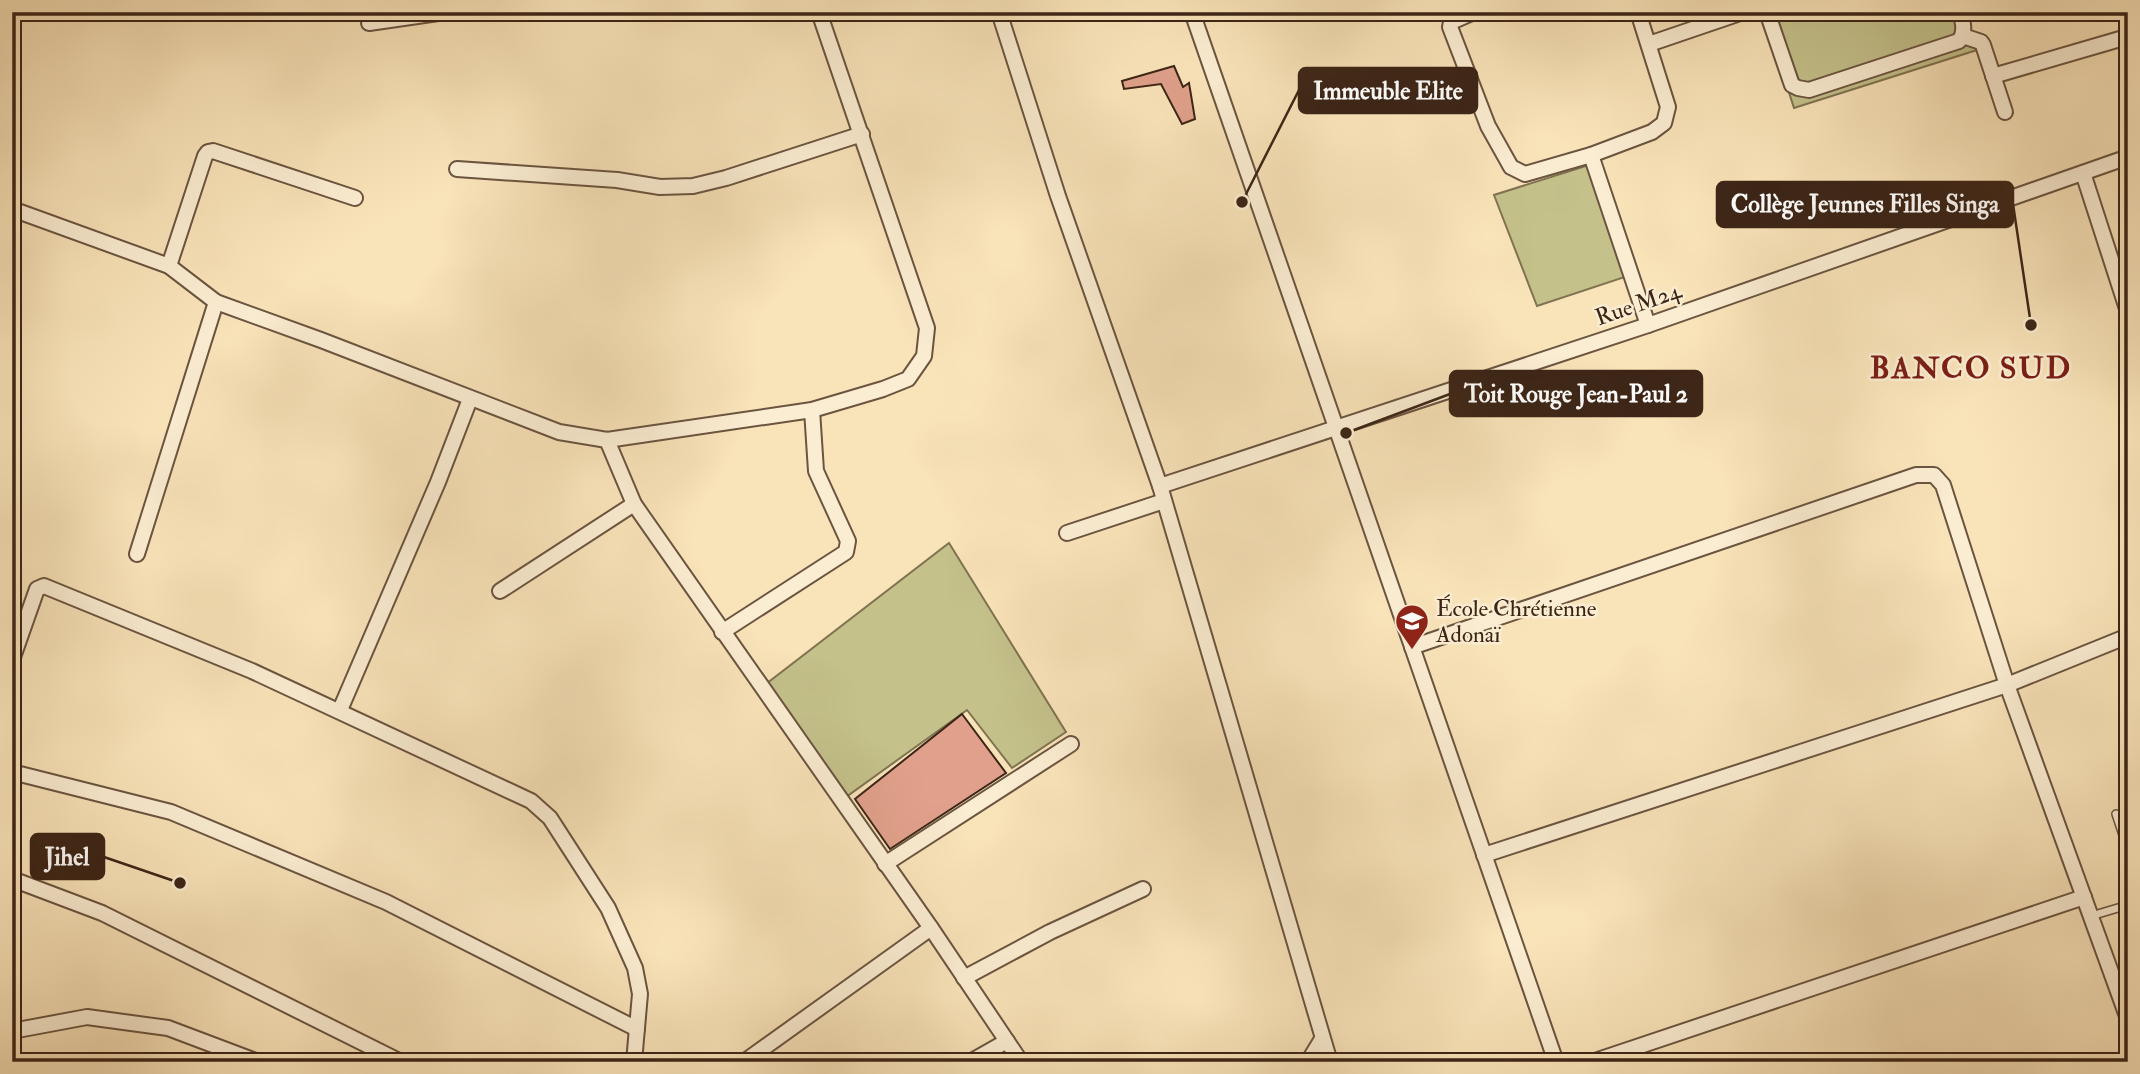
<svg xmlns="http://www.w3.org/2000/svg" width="2140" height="1074" viewBox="0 0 2140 1074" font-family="'IM FELL Double Pica',serif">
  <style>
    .green { fill: #c4c18b; stroke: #807351; stroke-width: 2 }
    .building { fill: #e0a08b; stroke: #3c2517; stroke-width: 2 }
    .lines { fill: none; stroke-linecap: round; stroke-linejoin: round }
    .service-casing { stroke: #6b5440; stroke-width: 10 }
    .minor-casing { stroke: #6b5440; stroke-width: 18 }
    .service { stroke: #fbedd2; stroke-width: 7 }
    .minor { stroke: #fbedd2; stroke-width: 14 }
    .labels { text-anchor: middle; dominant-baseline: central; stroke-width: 5; stroke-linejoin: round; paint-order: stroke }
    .street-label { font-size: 23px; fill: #3c2517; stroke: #fbedd2 }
    .poi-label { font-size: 23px; fill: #3c2517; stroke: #fbedd2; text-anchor: start }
    .district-label { font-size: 30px; font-weight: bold; letter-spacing: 2px; fill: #7a1f14; stroke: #fbedd2 }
    .leader { fill: none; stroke: #3c2517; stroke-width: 2.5 }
    .callout-dot { fill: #3c2517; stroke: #fbedd2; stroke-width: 2.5 }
    .callout { fill: #3c2517; stroke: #3c2517; stroke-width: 2.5 }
    .callout-label { font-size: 24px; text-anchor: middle; font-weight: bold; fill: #fff }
  </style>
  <rect width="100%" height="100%" fill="#f9e3b9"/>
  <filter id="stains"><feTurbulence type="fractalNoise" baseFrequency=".00286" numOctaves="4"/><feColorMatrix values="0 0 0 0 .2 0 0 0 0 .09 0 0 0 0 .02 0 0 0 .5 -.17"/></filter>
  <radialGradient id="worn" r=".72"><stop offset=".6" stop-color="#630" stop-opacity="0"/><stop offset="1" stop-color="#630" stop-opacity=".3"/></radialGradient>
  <g class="green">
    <path d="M1763,12H1964L1977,50L1794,108Z"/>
    <path d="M1589,165L1631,275L1537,306L1494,195Z"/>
    <path d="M949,543L1066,732L1012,768L967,710L846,797L766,684Z"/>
  </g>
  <g class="building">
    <path d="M1174,66L1183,87L1189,83L1195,119L1182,124L1161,84L1124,89L1122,81Z"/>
    <path d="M962,714L1006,773L890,849L855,799Z"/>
  </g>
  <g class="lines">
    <g class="service-casing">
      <g id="service">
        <path d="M2116,814L2128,850"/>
        <path d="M2091,916L2128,905"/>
      </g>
    </g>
    <g class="minor-casing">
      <g id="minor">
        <path d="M999,12L1058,196L1160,486L1330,1062"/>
        <path d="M1192,12L1556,1062"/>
        <path d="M1474,12L1451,22L1450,27L1488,126L1511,167L1525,174L1591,155L1652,132L1664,123L1668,107L1638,12"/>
        <path d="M1767,12L1792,85L1798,88L1809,90L1959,41C1966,32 1963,22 1960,12"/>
        <path d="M369,23L445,12"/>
        <path d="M1963,36L1981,42L1983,45L2005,112"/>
        <path d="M1649,44L1743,12"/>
        <path d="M1993,76L2120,39"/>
        <path d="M1591,155L1648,325"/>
        <path d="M457,169L617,180L660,187L693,186L726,178L862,134"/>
        <path d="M2083,173L2128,312"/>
        <path d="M12,209L169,266L216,302L321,340L559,432L607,440L812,410L883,389L908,379L924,356L927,328L819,12"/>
        <path d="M169,266L205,156L208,152L213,151L355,198"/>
        <path d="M607,440L634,504L931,928L1021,1062"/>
        <path d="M1160,486L1648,325L2128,157"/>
        <path d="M1067,533L1164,501"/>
        <path d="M137,554L216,302"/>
        <path d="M500,591L634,504"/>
        <path d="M722,632L846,552L848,541L816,471L812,410"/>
        <path d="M1412,647L1916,475H1934L1943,485L2007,685L2128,1019"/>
        <path d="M12,660L37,589L44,586L252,671L531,801L550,818L608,908L635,968L640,994L634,1062"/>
        <path d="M340,710L438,482L470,399"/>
        <path d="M12,772L171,812L386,902L637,1029"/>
        <path d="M1484,855L2007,685L2128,636"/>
        <path d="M885,864L1071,744"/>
        <path d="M12,879L102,913L401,1062"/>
        <path d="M964,978L1050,932L1143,889"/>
        <path d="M12,1031L87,1017L168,1028L258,1062"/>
        <path d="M744,1062L931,928"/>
        <path d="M970,1062L1007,1041"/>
        <path d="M1308,1062L1322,1039"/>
        <path d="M1592,1062L2084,897"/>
      </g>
    </g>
    <use href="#service" class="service"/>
    <use href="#minor" class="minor"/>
  </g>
  <defs>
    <g id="school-pin" transform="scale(1.75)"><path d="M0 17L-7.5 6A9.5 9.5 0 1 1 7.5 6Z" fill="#8f2418" stroke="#fbedd2"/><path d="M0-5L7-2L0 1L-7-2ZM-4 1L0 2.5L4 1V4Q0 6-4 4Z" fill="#fff"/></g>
  </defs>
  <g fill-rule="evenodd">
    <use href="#school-pin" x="1412" y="621"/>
  </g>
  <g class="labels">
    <g class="street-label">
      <text transform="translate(1638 304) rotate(-19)">Rue M24</text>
    </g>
    <g class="poi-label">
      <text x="1436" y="608">École Chrétienne<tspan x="1436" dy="26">Adonaï</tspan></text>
    </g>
    <g class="district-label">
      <text x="1971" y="368">BANCO SUD</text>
    </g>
  </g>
  <path class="leader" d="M1242 202L1299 90M2031 325L2013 204M1346 433L1450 394M180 883L104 857"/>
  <g class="callout-dot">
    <circle cx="1242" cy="202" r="7"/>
    <circle cx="2031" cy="325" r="7"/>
    <circle cx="1346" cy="433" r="7"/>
    <circle cx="180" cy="883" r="7"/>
  </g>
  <g class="callout">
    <rect x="1299" y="68" width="178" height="45" rx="7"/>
    <rect x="1717" y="182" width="296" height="45" rx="7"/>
    <rect x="1450" y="371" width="252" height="45" rx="7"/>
    <rect x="31" y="834" width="73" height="45" rx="7"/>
  </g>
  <g class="callout-label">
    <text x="1388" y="99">Immeuble Elite</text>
    <text x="1865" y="212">Collège Jeunnes Filles Singa</text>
    <text x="1576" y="402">Toit Rouge Jean-Paul 2</text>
    <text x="67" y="865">Jihel</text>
  </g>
  <rect width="2140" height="1074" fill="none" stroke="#f9e3b9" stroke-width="42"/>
  <rect x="14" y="14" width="2112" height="1046" fill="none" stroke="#3c2517" stroke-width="3.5"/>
  <rect x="21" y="21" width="2098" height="1032" fill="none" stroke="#3c2517" stroke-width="2"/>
  <rect width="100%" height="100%" filter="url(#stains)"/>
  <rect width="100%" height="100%" fill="url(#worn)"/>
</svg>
